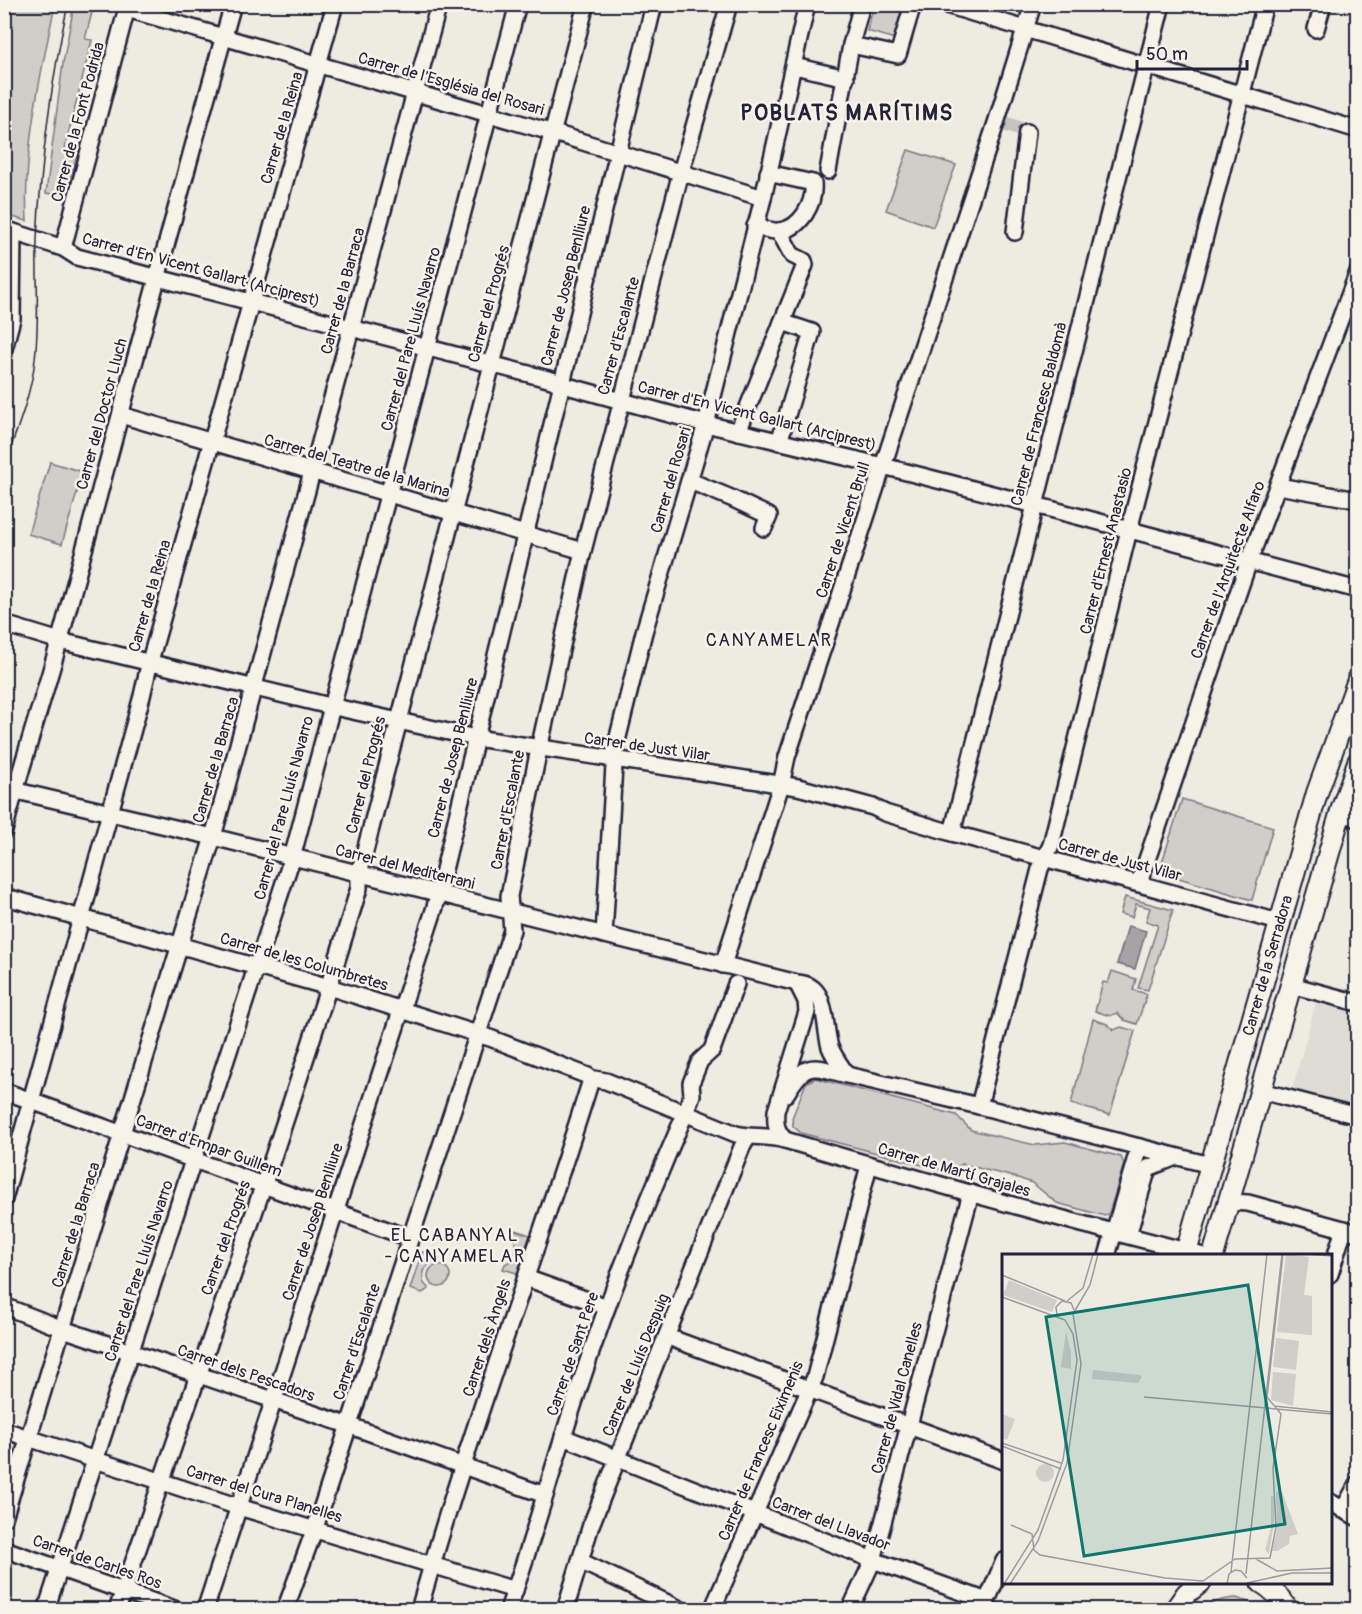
<svg xmlns="http://www.w3.org/2000/svg" width="1362" height="1614" viewBox="0 0 1362 1614" font-family="Pangolin,sans-serif">
  <style>
    .built { fill: #dfdcd4 }
    .green { fill: #d1cdc9; stroke: #7a7882; stroke-width: 1.5 }
    .water { fill: #a6a3a6; stroke: #716f7b; stroke-width: 1.5 }
    .lines { fill: none; stroke-linecap: round; stroke-linejoin: round }
    .minor-tunnel { stroke: #c5c3c0; stroke-width: 15; stroke-dasharray: 15 8; stroke-linecap: butt }
    .minor-casing { stroke: #22223b; stroke-width: 20 }
    .major-casing { stroke: #22223b; stroke-width: 24 }
    .minor { stroke: #f7f3e8; stroke-width: 15 }
    .major { stroke: #f7f3e8; stroke-width: 20 }
    .tram { stroke: #22223b; stroke-width: 1.5 }
    .labels { text-anchor: middle; dominant-baseline: central; stroke-width: 5; stroke-linejoin: round; paint-order: stroke }
    .street-label { font-size: 16px; fill: #22223b; stroke: #f7f3e8 }
    .neighbourhood-label { font-size: 18px; letter-spacing: 1.5px; fill: #22223b; stroke: #f7f3e8 }
    .district-label { font-size: 22px; font-weight: bold; letter-spacing: 1.5px; fill: #22223b; stroke: #f7f3e8 }
    .inset-road { fill: none; stroke: #9c9b9f; stroke-width: 1.5 }
    .view { fill: #0f766e; fill-opacity: 0.15; stroke: #0f766e; stroke-width: 3 }
    .inset-edge { fill: none; stroke: #22223b; stroke-width: 3 }
  </style>
  <rect width="100%" height="100%" fill="#eeebe1"/>
  <filter id="ink" filterUnits="userSpaceOnUse"><feTurbulence type="fractalNoise" baseFrequency=".0167" numOctaves="2"/><feDisplacementMap in="SourceGraphic" scale="12" xChannelSelector="R" yChannelSelector="G"/><feConvolveMatrix kernelMatrix="1 2 1 2 8 2 1 2 1" color-interpolation-filters="sRGB"/></filter>
  <g filter="url(#ink)">
    <path class="built" d="M1317,999L1357,1010V1111L1291,1094Z"/>
    <g class="green">
      <path d="M4,5H55C41,71 23,153 27,221L5,215Z"/>
      <path d="M74,5H94L85,39L92,40L65,147L78,150L66,196L46,193L63,63Z"/>
      <path d="M874,5H897L904,7L895,39L867,31Z"/>
      <path d="M908,150L956,165L933,227L886,210Z"/>
      <path d="M50,462L83,472L62,544L28,534Z"/>
      <path d="M1182,799L1273,827L1252,900L1159,872Z"/>
      <path d="M1125,897L1173,910L1148,990L1138,988L1158,925L1146,921L1150,908L1136,904L1132,917L1120,914Z"/>
      <path d="M1112,971L1136,979L1133,990L1147,994L1137,1024L1124,1020L1117,1013L1110,1016L1095,1011L1103,982L1108,983Z"/>
      <path d="M1093,1019L1107,1024L1114,1030L1121,1027L1135,1031L1110,1115L1071,1104Z"/>
      <path d="M815,1078L956,1115L971,1130L1035,1145L1065,1142L1121,1157L1124,1164L1109,1213L1105,1216L1057,1203L1032,1183L1018,1178L962,1164L951,1170H941L801,1133L793,1126L792,1118L806,1083Z"/>
      <path d="M515,1230L530,1235L517,1273L503,1269L505,1264L514,1259C518,1249 517,1240 508,1234Z"/>
      <path d="M422,1252L434,1255L432,1261L423,1271V1282L429,1289L422,1293L410,1289Z"/>
      <circle cx="439" cy="1276" r="11"/>
      <path d="M1236,1598L1249,1602L1260,1609H1203C1213,1601 1223,1599 1236,1598Z"/>
    </g>
    <path class="water" d="M1128,926L1146,931L1135,969L1117,964Z"/>
    <g class="lines">
      <path class="minor-tunnel" d="M1006,124L1027,132"/>
      <g class="minor-casing">
        <g id="minor">
          <path d="M862,4L851,45L898,55L913,4"/>
          <path d="M943,4L1358,130"/>
          <path d="M127,9L554,133L763,198"/>
          <path d="M1316,29L1323,4"/>
          <path d="M794,66L846,78"/>
          <path d="M828,171L851,45"/>
          <path d="M755,226C763,228 772,232 779,231C801,229 815,203 813,183L768,173"/>
          <path d="M4,229L63,248L77,257L552,380L560,384L706,424L883,466L1035,505L1358,590"/>
          <path d="M1015,232L1027,132"/>
          <path d="M63,248L128,4"/>
          <path d="M4,349L12,319L13,232"/>
          <path d="M121,415L583,551"/>
          <path d="M738,432L805,265L804,261L792,255L779,231"/>
          <path d="M779,442L812,332L782,322"/>
          <path d="M690,481L731,498L769,516L764,528"/>
          <path d="M1278,486L1358,500"/>
          <path d="M4,624L60,641L330,706L476,738L798,787L873,807L885,813L952,833L1279,922"/>
          <path d="M4,788L213,837L797,983C829,984 823,1024 830,1047C834,1057 841,1066 847,1075L979,1106L1210,1165"/>
          <path d="M1341,811L1358,820"/>
          <path d="M4,831C23,758 48,686 67,613C122,410 175,207 233,4"/>
          <path d="M952,833L1162,4"/>
          <path d="M1139,883L1249,561L1358,272"/>
          <path d="M6,897L329,987L490,1038L588,1076"/>
          <path d="M604,935L615,749L644,632L706,424L763,198L807,4"/>
          <path d="M723,965L781,785L787,757L997,120L1033,4"/>
          <path d="M1291,985L1358,1003"/>
          <path d="M4,1091L401,1235"/>
          <path d="M1261,1091L1358,1116"/>
          <path d="M786,1094C806,1060 812,1066 847,1075"/>
          <path d="M979,1106L1040,869L1051,845L1129,530L1265,4"/>
          <path d="M687,1108L692,1095L691,1083L700,1061L712,1050L736,984"/>
          <path d="M785,1140C776,1131 775,1124 776,1111L807,1012L806,1001L797,983"/>
          <path d="M4,1199L142,696L150,661L335,4"/>
          <path d="M1229,1202L1248,1203L1358,1233"/>
          <path d="M1128,1235L1148,1168L1176,1157"/>
          <path d="M1107,1256L1139,1147"/>
          <path d="M1330,1274L1344,1229"/>
          <path d="M526,1278L607,1307"/>
          <path d="M4,1306L63,1329L359,1429L545,1495"/>
          <path d="M676,1340L1004,1461"/>
          <path d="M4,1430L239,1507L515,1590"/>
          <path d="M563,1437L873,1560L987,1601"/>
          <path d="M1330,1502L1358,1518"/>
          <path d="M1343,1510L1358,1483"/>
          <path d="M4,1518L213,837L439,4"/>
          <path d="M4,1549L177,1610"/>
          <path d="M580,1561L682,1610"/>
          <path d="M46,1610L292,858L518,4"/>
          <path d="M117,1610C199,1370 286,1131 359,888V874L586,4"/>
          <path d="M205,1610L435,907L654,4"/>
          <path d="M285,1610L315,1528L512,930L509,896L539,749L583,551L681,172L729,4"/>
          <path d="M419,1610C469,1432 535,1259 590,1083L594,1079L606,1081L736,1134C753,1138 767,1135 785,1140C880,1168 975,1195 1071,1221C1115,1233 1159,1243 1203,1256"/>
          <path d="M508,1610C535,1534 556,1455 582,1379C612,1289 647,1201 685,1114"/>
          <path d="M565,1610L591,1525L742,1147L748,1137"/>
          <path d="M712,1610L815,1377L869,1165"/>
          <path d="M850,1610L873,1560L971,1193"/>
          <path d="M983,1610L1004,1561"/>
        </g>
      </g>
      <g class="major-casing">
        <g id="major">
          <path id="s1" d="M1185,1256L1317,793L1358,680"/>
          <path d="M1213,1256L1341,811L1358,762"/>
          <path d="M1261,1582C1273,1589 1281,1598 1288,1610"/>
          <path d="M1175,1610L1187,1593L1201,1582"/>
        </g>
      </g>
      <use href="#minor" class="minor"/>
      <use href="#major" class="major"/>
      <path class="tram" d="M4,467C15,434 29,401 34,367C40,325 36,281 37,239C41,160 51,82 68,4"/>
    </g>
  </g>
  <g class="labels">
    <g class="street-label">
      <text transform="translate(451 84) rotate(16)">Carrer de l'Església del Rosari</text>
      <text transform="translate(78 122) rotate(-75)">Carrer de la Font Podrida</text>
      <text transform="translate(282 128) rotate(-74)">Carrer de la Reina</text>
      <text transform="translate(201 270) rotate(15)">Carrer d'En Vicent Gallart (Arciprest)</text>
      <text transform="translate(566 286) rotate(-76)">Carrer de Josep Benlliure</text>
      <text transform="translate(343 291) rotate(-75)">Carrer de la Barraca</text>
      <text transform="translate(489 304) rotate(-75)">Carrer del Progrés</text>
      <text transform="translate(619 336) rotate(-75)">Carrer d'Escalante</text>
      <text transform="translate(411 339) rotate(-75)">Carrer del Pare Lluís Navarro</text>
      <text transform="translate(102 414) rotate(-75)">Carrer del Doctor Lluch</text>
      <text transform="translate(1039 414) rotate(-76)">Carrer de Francesc Baldomà</text>
      <text transform="translate(757 416) rotate(14)">Carrer d'En Vicent Gallart (Arciprest)</text>
      <text transform="translate(357 466) rotate(16)">Carrer del Teatre de la Marina</text>
      <text transform="translate(671 480) rotate(-74)">Carrer del Rosari</text>
      <text transform="translate(843 530) rotate(-72)">Carrer de Vicent Brull</text>
      <text transform="translate(1106 551) rotate(-76)">Carrer d'Ernest Anastasio</text>
      <text transform="translate(1228 570) rotate(-70)">Carrer de l'Arquitecte Alfaro</text>
      <text transform="translate(150 596) rotate(-74)">Carrer de la Reina</text>
      <text transform="translate(647 747) rotate(8)">Carrer de Just Vilar</text>
      <text transform="translate(453 758) rotate(-76)">Carrer de Josep Benlliure</text>
      <text transform="translate(216 760) rotate(-74)">Carrer de la Barraca</text>
      <text transform="translate(366 775) rotate(-76)">Carrer del Progrés</text>
      <text transform="translate(284 808) rotate(-75)">Carrer del Pare Lluís Navarro</text>
      <text transform="translate(508 810) rotate(-79)">Carrer d'Escalante</text>
      <text transform="translate(1120 860) rotate(15)">Carrer de Just Vilar</text>
      <text transform="translate(405 867) rotate(14)">Carrer del Mediterrani</text>
      <text transform="translate(304 962) rotate(16)">Carrer de les Columbretes</text>
      <text stroke="none"><textPath href="#s1" startOffset="302">Carrer de la Serradora</textPath></text>
      <text transform="translate(209 1146) rotate(20)">Carrer d'Empar Guillem</text>
      <text transform="translate(954 1170) rotate(16)">Carrer de Martí Grajales</text>
      <text transform="translate(313 1222) rotate(-72)">Carrer de Josep Benlliure</text>
      <text transform="translate(76 1225) rotate(-73)">Carrer de la Barraca</text>
      <text transform="translate(226 1238) rotate(-71)">Carrer del Progrés</text>
      <text transform="translate(139 1271) rotate(-72)">Carrer del Pare Lluís Navarro</text>
      <text transform="translate(487 1338) rotate(-72)">Carrer dels Àngels</text>
      <text transform="translate(357 1342) rotate(-72)">Carrer d'Escalante</text>
      <text transform="translate(573 1354) rotate(-71)">Carrer de Sant Pere</text>
      <text transform="translate(636 1365) rotate(-68)">Carrer de Lluís Despuig</text>
      <text transform="translate(246 1373) rotate(19)">Carrer dels Pescadors</text>
      <text transform="translate(897 1398) rotate(-75)">Carrer de Vidal Canelles</text>
      <text transform="translate(761 1451) rotate(-67)">Carrer de Francesc Eiximenis</text>
      <text transform="translate(264 1494) rotate(17)">Carrer del Cura Planelles</text>
      <text transform="translate(831 1524) rotate(21)">Carrer del Llavador</text>
      <text transform="translate(97 1562) rotate(19)">Carrer de Carles Ros</text>
    </g>
    <g class="neighbourhood-label">
      <text x="769" y="640">CANYAMELAR</text>
      <text x="455" y="1235">EL CABANYAL<tspan x="455" dy="21">- CANYAMELAR</tspan></text>
    </g>
    <g class="district-label">
      <text x="847" y="113">POBLATS MARÍTIMS</text>
    </g>
  </g>
  <g transform="translate(1002 1254)">
    <rect width="330" height="330" fill="#eeebe1"/>
    <path d="M284,0L307,3L302,41L310,42V81L275,78ZM7,26L55,46L50,58L1,41ZM64,78L69,98V115L59,113ZM274,84L297,87L294,116L271,113ZM91,116L138,121L140,123L136,129L90,125ZM271,118L294,120L291,152L269,146ZM0,160L13,165L5,186L0,184ZM34 219a9 9 0 1 1 18 0a9 9 0 1 1-18 0ZM274,238H280L296,280L288,282L287,290L275,297H270L275,275ZM269,242H272V269L267,300L263,296L269,273Z" fill="#d1cdc9"/>
    <path class="inset-road" d="M305,0L330,2M0,21L63,47M0,43L63,66M65,47L81,34L91,0M55,61L54,53L60,47L69,49L72,56M142,143L330,160M272,152L330,158M0,189L59,209M0,192L59,215M9,271L30,280L32,296L38,301L163,324L201,327L233,305L268,304L274,273L271,214L279,160L265,143L281,0M254,305L275,317L330,314M229,318L265,0M244,320L280,0M245,329L290,319H330M2,330L36,276L61,206L75,106L71,80L63,66M8,330L36,287L65,209L79,110L71,60L88,31L96,0M225,330L227,320L233,316L239,317L245,324"/>
    <path class="view" d="M246,31L283,270L82,302L44,63Z"/>
    <rect width="330" height="330" class="inset-edge"/>
  </g>
  <rect width="1362" height="1614" fill="none" stroke="#f7f3e8" stroke-width="24"/>
  <rect x="12" y="12" width="1338" height="1590" fill="none" stroke="#22223b" stroke-width="2" filter="url(#ink)"/>
  <path d="M1137 60v9h110v-9" fill="none" stroke="#22223b" stroke-width="3"/>
  <text x="1146" y="60" font-size="18" fill="#22223b" stroke="#f7f3e8" stroke-width="4.5" paint-order="stroke">50 m</text>
</svg>
